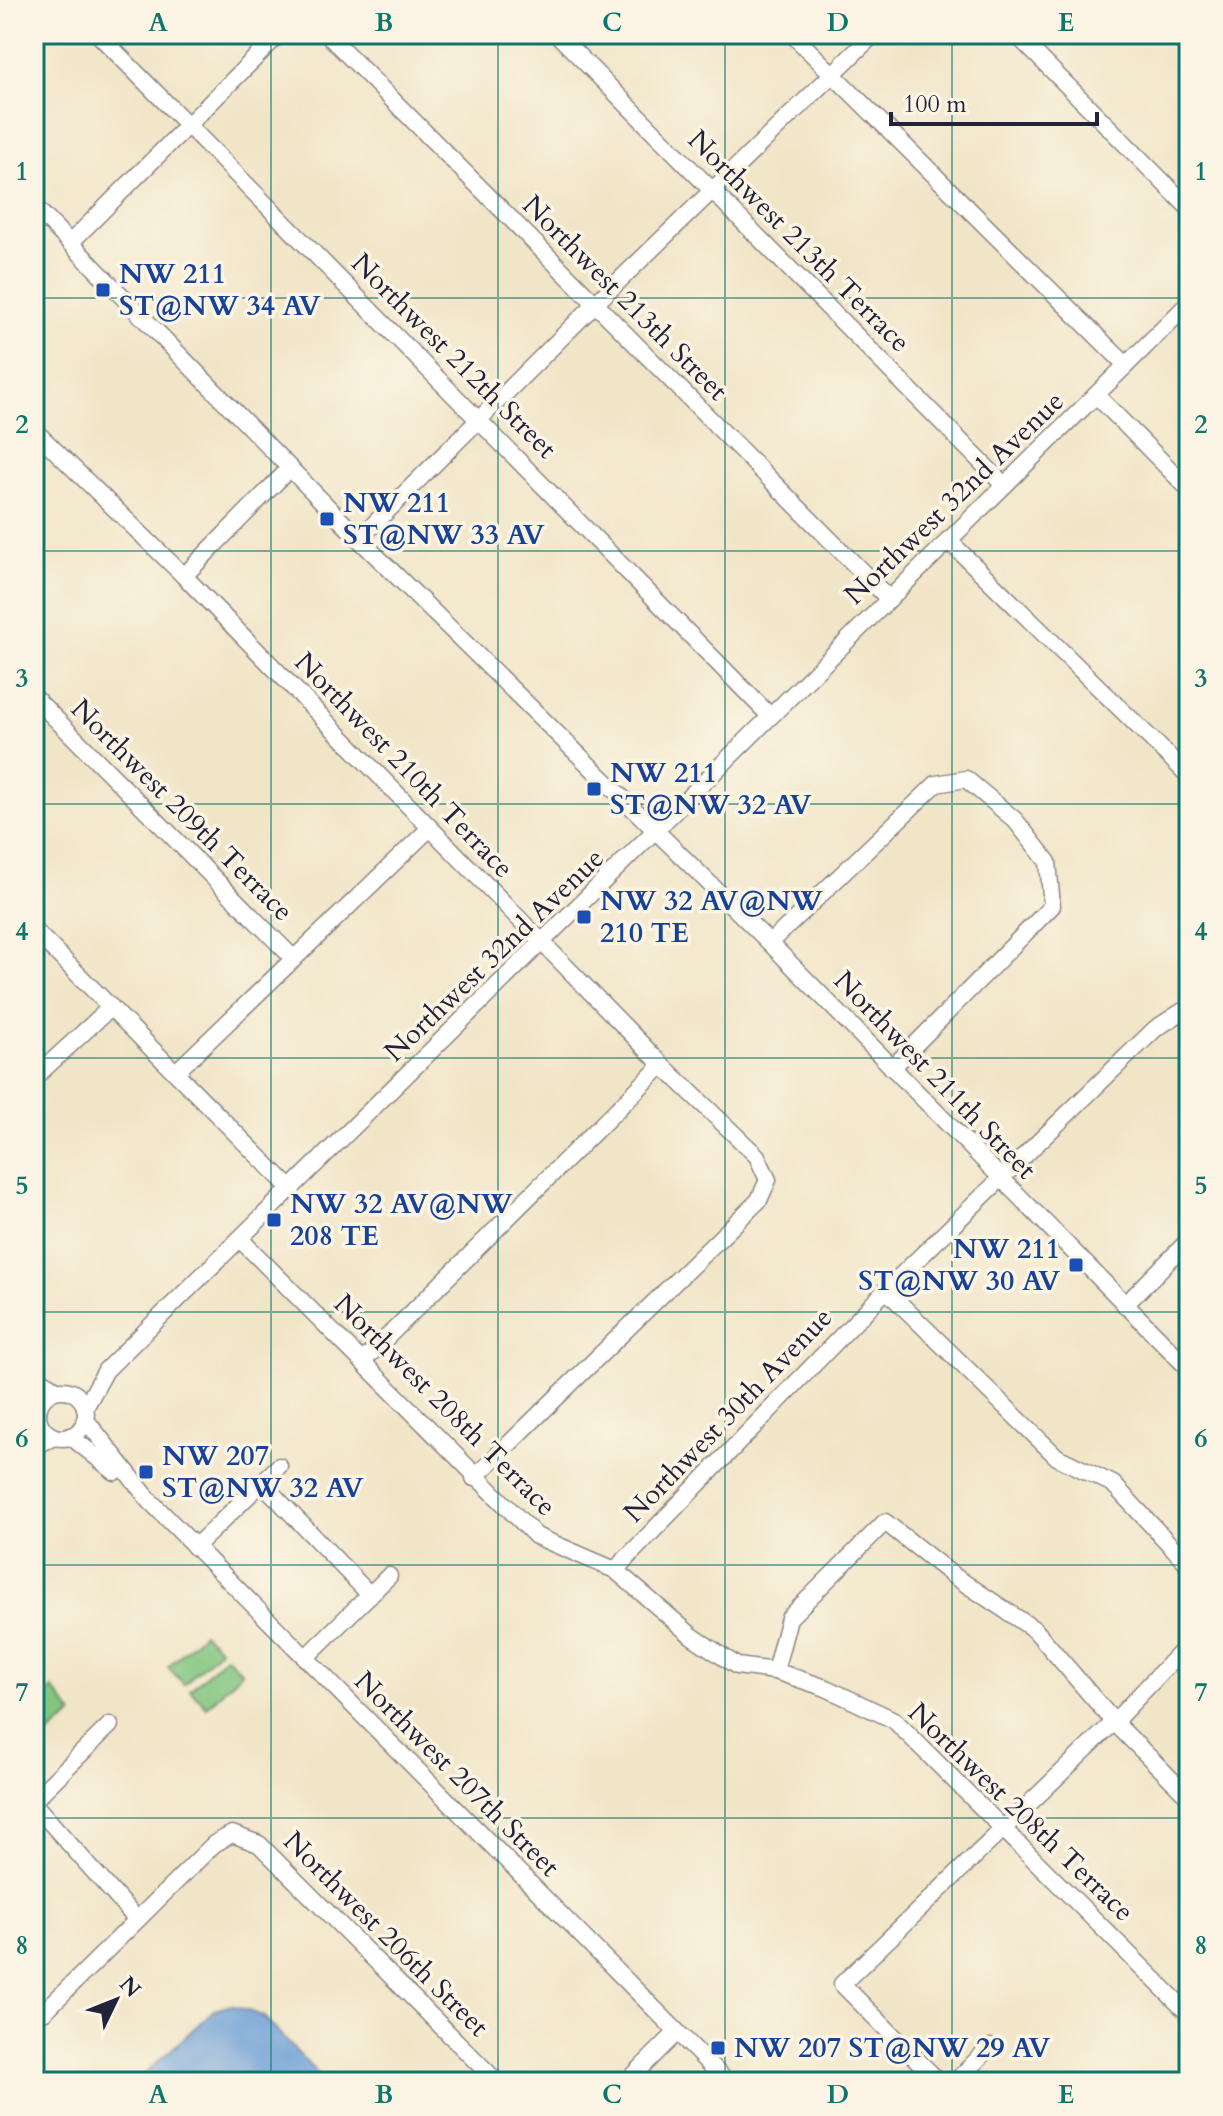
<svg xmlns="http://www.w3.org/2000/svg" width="1223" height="2116" viewBox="0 0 1223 2116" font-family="Cardo,serif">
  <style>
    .green { fill: #81c57f; stroke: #52745d; stroke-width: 2 }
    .water { fill: #6b9ed6; stroke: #466088; stroke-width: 2 }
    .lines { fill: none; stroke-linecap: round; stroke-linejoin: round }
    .minor-casing { stroke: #8a8481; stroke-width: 19 }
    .minor { stroke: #fff; stroke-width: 16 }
    .grid { fill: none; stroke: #0f766e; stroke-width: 2; stroke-opacity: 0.55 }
    .transit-dot { fill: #1a4fb4; stroke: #fcf5e5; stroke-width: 3 }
    .labels { text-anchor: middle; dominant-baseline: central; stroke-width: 7; stroke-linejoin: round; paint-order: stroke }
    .street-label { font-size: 28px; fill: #22223b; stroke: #fcf5e5 }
    .transit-label { font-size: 28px; font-weight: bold; fill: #164399; stroke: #fcf5e5; text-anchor: start }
    .neatline { fill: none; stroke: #0f766e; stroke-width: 3 }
    .grid-label { font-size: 26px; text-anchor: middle; font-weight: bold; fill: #0f766e }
  </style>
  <rect width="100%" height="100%" fill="#fcf5e5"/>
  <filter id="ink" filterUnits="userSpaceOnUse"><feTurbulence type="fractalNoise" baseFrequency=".0125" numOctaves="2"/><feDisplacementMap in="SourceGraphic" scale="16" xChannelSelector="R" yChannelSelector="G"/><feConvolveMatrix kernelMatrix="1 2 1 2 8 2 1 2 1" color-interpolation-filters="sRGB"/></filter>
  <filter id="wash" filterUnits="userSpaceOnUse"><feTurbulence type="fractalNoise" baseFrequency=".006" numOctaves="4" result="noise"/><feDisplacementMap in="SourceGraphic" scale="32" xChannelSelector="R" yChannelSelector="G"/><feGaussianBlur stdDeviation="1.8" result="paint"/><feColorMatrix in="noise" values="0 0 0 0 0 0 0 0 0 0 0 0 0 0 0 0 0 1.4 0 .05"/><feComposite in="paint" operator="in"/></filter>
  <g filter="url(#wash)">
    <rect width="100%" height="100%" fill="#f1e5c7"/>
    <g class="green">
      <path d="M203,1633L220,1649L184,1684L168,1667Z"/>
      <path d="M226,1656L242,1672L207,1707L190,1690Z"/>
      <path d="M53,1689L73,1714L34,1747V1706Z"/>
    </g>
    <path class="water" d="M231,2005L263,2016L325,2082H136L214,2010Z"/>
  </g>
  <g filter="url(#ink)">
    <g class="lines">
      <g class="minor-casing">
        <g id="minor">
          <path d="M98,34L770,716"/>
          <path d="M327,34L888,598"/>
          <path d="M557,34L1004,485"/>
          <path d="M792,34L1126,365"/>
          <path d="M1016,34L1189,208"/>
          <path d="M34,206L359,539L770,943L1189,1369"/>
          <path d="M70,243L279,34"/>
          <path d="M1096,395L1189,489"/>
          <path d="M34,430L184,576L662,1065L757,1156L768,1180L759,1200L474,1478"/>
          <path d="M359,539L595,304L874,34"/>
          <path d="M948,540L1189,776"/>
          <path d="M184,576L290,468"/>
          <path d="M34,697L294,959"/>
          <path d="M34,930L292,1190"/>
          <path d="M770,943L936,784L966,779L1015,820L1048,862L1052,906L892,1068"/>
          <path d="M176,1072L429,829"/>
          <path d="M34,1078L111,1007"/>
          <path d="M241,1240L536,1536L615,1570L692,1636L737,1666L775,1671L826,1688L894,1720L1189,2014"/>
          <path d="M886,1290L1057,1457L1113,1484L1189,1565"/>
          <path d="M1125,1305L1189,1240"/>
          <path d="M364,1360L662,1065"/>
          <path d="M34,1374L56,1390"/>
          <circle cx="62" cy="1414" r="24"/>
          <path d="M85,1408L106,1370C469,1016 828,659 1189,303"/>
          <path d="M85,1419L150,1501L727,2082"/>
          <path d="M70,1436L115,1472"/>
          <path d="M34,1446L55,1437"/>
          <path d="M262,1483L370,1595"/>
          <path d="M195,1547L279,1466"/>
          <path d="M615,1570L886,1290L1155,1029L1183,1011L1189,1014"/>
          <path d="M305,1658L389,1576"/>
          <path d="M775,1671L789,1618L885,1522L951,1574L1035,1630L1114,1722L1189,1797"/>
          <path d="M34,1800L110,1725"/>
          <path d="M34,1804L137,1920"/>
          <path d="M34,2015L45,2011L214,1844L232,1834L259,1844L497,2082"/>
          <path d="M627,2082L677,2032"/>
          <path d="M939,2082L842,1984L1114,1722L1189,1643"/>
          <path d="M955,2082L990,2047"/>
        </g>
      </g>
      <use href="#minor" class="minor"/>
    </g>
  </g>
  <path class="grid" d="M271,34V2082M498,34V2082M725,34V2082M952,34V2082M34,298H1189M34,551H1189M34,804H1189M34,1058H1189M34,1312H1189M34,1565H1189M34,1818H1189"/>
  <g class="transit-dot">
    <rect x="95" y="282" width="16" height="16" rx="4"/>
    <rect x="319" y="511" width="16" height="16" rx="4"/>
    <rect x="586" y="781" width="16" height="16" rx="4"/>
    <rect x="576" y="909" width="16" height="16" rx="4"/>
    <rect x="266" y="1212" width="16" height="16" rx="4"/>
    <rect x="1068" y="1257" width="16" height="16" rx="4"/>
    <rect x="138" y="1464" width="16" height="16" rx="4"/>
    <rect x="710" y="2040" width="16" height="16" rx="4"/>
  </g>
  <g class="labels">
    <g class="street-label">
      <text transform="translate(799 241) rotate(45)">Northwest 213th Terrace</text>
      <text transform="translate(625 298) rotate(45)">Northwest 213th Street</text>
      <text transform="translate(454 356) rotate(45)">Northwest 212th Street</text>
      <text transform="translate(954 498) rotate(-44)">Northwest 32nd Avenue</text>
      <text transform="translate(404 765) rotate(46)">Northwest 210th Terrace</text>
      <text transform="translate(182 810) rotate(45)">Northwest 209th Terrace</text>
      <text transform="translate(494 955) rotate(-44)">Northwest 32nd Avenue</text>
      <text transform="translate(935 1075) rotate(46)">Northwest 211th Street</text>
      <text transform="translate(445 1405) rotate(45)">Northwest 208th Terrace</text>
      <text transform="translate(728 1415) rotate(-46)">Northwest 30th Avenue</text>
      <text transform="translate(457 1774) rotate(45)">Northwest 207th Street</text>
      <text transform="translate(1021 1812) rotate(44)">Northwest 208th Terrace</text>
      <text transform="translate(386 1934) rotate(45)">Northwest 206th Street</text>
    </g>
    <g class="transit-label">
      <text x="119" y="274">NW 211<tspan x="119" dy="32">ST@NW 34 AV</tspan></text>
      <text x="343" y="503">NW 211<tspan x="343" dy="32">ST@NW 33 AV</tspan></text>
      <text x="610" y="773">NW 211<tspan x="610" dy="32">ST@NW 32 AV</tspan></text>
      <text x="600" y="901">NW 32 AV@NW<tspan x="600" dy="32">210 TE</tspan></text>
      <text x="290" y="1204">NW 32 AV@NW<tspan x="290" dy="32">208 TE</tspan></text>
      <text x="1060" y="1249" text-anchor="end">NW 211<tspan x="1060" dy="32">ST@NW 30 AV</tspan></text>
      <text x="162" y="1456">NW 207<tspan x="162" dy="32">ST@NW 32 AV</tspan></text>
      <text x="734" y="2048">NW 207 ST@NW 29 AV</text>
    </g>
  </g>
  <rect width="1223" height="2116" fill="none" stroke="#fcf5e5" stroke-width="88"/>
  <g transform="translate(116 2000) rotate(47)" stroke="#fcf5e5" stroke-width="6" paint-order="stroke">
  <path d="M0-6L14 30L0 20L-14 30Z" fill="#22223b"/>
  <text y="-12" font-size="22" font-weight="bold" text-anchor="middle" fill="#22223b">N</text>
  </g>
  <path d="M891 112v12h206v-12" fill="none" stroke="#22223b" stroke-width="4"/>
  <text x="903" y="112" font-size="24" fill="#22223b" stroke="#fcf5e5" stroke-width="6" paint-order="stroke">100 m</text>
  <rect x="44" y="44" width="1135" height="2028" class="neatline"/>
  <g class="grid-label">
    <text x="158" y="31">A</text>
    <text x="384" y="31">B</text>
    <text x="612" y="31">C</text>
    <text x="838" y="31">D</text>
    <text x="1066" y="31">E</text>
    <text x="22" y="180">1</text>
    <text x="1201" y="180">1</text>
    <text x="22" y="433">2</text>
    <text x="1201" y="433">2</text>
    <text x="22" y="687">3</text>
    <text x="1201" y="687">3</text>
    <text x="22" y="940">4</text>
    <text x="1201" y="940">4</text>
    <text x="22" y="1194">5</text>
    <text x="1201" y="1194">5</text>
    <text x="22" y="1447">6</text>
    <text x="1201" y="1447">6</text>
    <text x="22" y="1701">7</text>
    <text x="1201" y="1701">7</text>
    <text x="22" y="1954">8</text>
    <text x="1201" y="1954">8</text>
    <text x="158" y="2103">A</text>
    <text x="384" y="2103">B</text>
    <text x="612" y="2103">C</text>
    <text x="838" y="2103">D</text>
    <text x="1066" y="2103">E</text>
  </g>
</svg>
